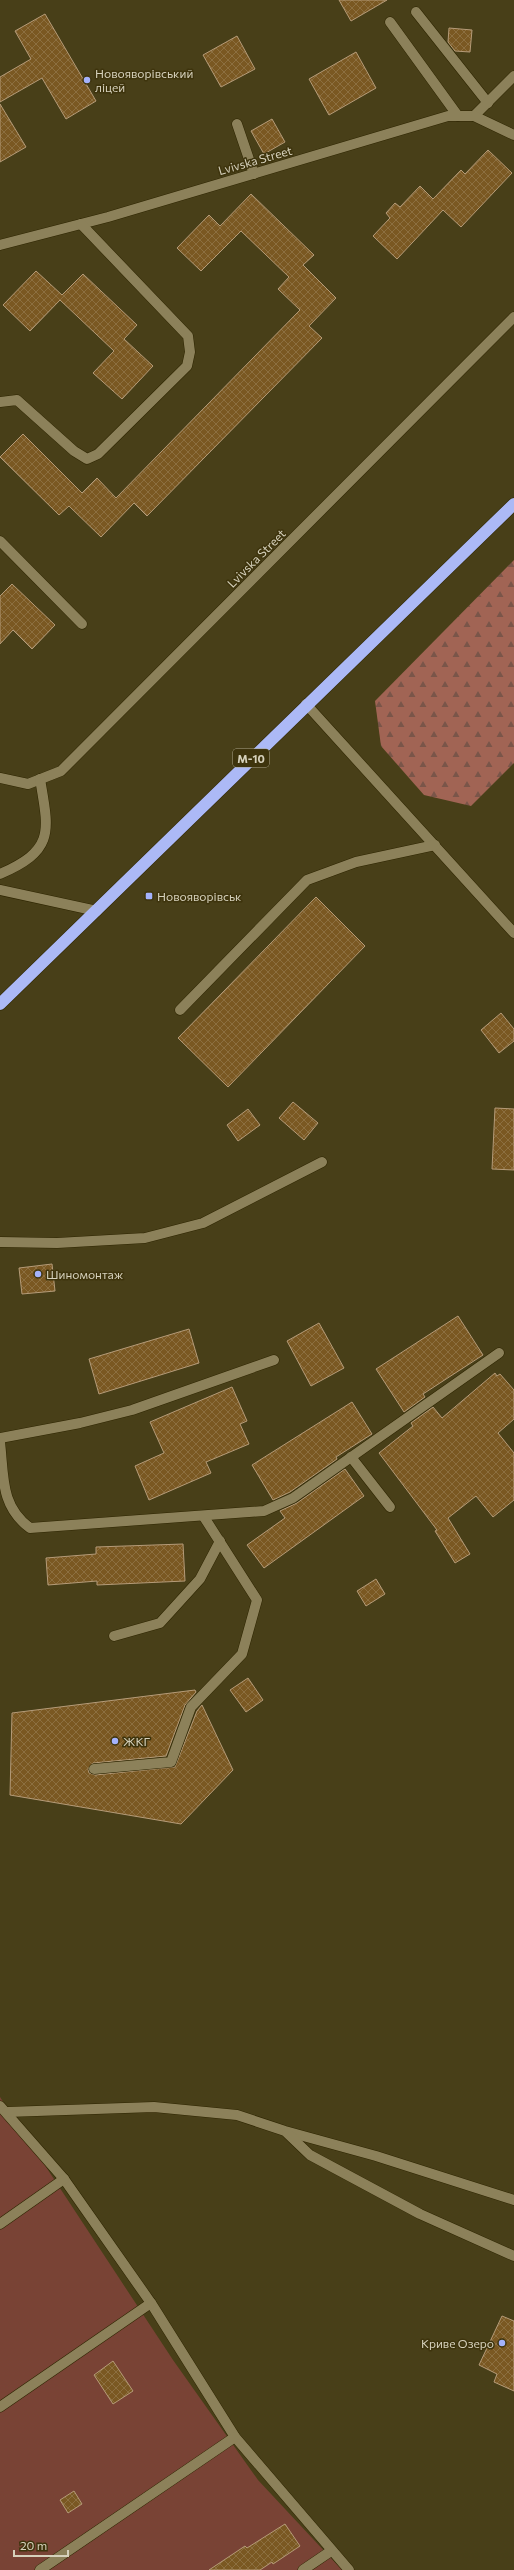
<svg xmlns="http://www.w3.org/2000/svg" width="514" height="2570" viewBox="0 0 514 2570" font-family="Commissioner,sans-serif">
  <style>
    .green { fill: #794335 }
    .forest { fill: url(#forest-firs) }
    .building { fill: url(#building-cross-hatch); stroke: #b59b78 }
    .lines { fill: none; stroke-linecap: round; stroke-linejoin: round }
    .minor-casing { stroke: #2e2500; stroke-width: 11 }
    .highway-casing { stroke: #2e2500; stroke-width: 13 }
    .minor { stroke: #8c815a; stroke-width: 10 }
    .highway { stroke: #acb9f6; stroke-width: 12 }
    .poi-dot { fill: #a4b2fc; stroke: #3e340d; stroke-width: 1.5 }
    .labels { text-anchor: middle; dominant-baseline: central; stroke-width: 3; stroke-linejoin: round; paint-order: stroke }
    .shield { fill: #3e340d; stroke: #a8a288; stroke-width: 1 }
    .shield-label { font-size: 11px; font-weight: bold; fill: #d6d1bc }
    .poi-label { font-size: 12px; fill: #d6d1bc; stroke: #3e340d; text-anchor: start }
    .street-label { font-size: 12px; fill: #d6d1bc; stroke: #3e340d }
  </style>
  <defs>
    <pattern id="forest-firs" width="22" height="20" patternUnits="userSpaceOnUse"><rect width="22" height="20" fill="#a16454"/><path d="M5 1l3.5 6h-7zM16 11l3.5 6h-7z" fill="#7a5549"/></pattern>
    <pattern id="building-cross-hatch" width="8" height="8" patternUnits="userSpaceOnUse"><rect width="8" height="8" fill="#7a5822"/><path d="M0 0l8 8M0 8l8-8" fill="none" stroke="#8c6f40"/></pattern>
  </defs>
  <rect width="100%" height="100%" fill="#483f18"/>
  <path class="green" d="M0,2097L173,2360L258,2480L342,2570H0Z"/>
  <path class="forest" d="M514,560V763L471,806L424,795L381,746L375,701Z"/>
  <g class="building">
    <path d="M339,0H387L351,21Z"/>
    <path d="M45,14L96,101L66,119L42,78L0,102V77L31,59L15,31Z"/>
    <path d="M449,28L472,30L470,52L455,51L448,42Z"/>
    <path d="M237,36L255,69L221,87L203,55Z"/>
    <path d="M356,52L376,88L329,115L309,79Z"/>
    <path d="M0,104L26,147L0,162Z"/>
    <path d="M272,119L285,142L264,154L251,131Z"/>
    <path d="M488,150L512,173L461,227L443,210L397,259L373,236L390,218L386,213L395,203L400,207L420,186L433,199L461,170L465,174Z"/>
    <path d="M251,194L314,255L303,265L336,298L309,326L322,338L147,516L134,503L101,537L69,506L59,515L0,457L23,434L82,493L97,478L116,498L300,310L278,289L289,277L241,231L201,271L177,248L209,215L220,226Z"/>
    <path d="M36,271L62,295L83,274L137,325L124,339L153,366L122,399L93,373L114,351L60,300L30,331L3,305Z"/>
    <path d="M12,584L55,625L32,649L13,630L0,644V596Z"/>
    <path d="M316,897L365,946L228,1087L178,1038Z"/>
    <path d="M501,1013L514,1029V1041L499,1053L481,1030Z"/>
    <path d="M293,1102L318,1123L304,1140L279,1118Z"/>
    <path d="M495,1108L514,1109V1170L492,1169Z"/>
    <path d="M248,1109L260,1125L238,1141L227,1125Z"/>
    <path d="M52,1264L55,1291L22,1294L19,1268Z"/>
    <path d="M458,1316L483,1355L423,1394L425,1397L404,1412L376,1369Z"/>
    <path d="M319,1323L344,1368L311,1386L287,1341Z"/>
    <path d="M189,1329L199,1363L99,1394L89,1359Z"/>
    <path d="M495,1373L497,1376L500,1374L514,1390V1419L498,1433L514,1453V1500L493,1517L476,1496L448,1518L470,1554L455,1563L435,1531L437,1530L379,1453L413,1426L411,1423L433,1407L442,1418Z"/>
    <path d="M232,1387L247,1421L240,1424L249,1444L206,1462L211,1473L149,1500L135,1466L164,1453L150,1422Z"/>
    <path d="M352,1402L372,1434L336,1457L337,1459L290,1492L273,1500L252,1465Z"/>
    <path d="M345,1469L364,1496L264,1568L247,1545L285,1518L280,1511L297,1503Z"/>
    <path d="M183,1544L185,1581L97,1585V1581L48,1585L46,1558L96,1554V1547Z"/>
    <path d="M376,1579L385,1594L366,1606L357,1591Z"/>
    <path d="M248,1678L263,1700L246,1712L230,1690Z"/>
    <path d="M195,1690L196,1692L185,1705L166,1756L93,1763L88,1769L89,1773L95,1775L175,1767L197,1711L202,1705L233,1770L181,1824L10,1795L12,1713Z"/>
    <path d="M502,2316L514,2321V2391L494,2382L497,2374L479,2365Z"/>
    <path d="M113,2361L133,2391L113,2404L94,2375Z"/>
    <path d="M74,2491L82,2504L68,2513L60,2500Z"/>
    <path d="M285,2524L300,2546L273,2564L272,2562L260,2570H209L245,2546L247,2548Z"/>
  </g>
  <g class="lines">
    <g class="minor-casing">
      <g id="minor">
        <path d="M416,12L488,103"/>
        <path d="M390,22L458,116"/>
        <path d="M474,116L514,76"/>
        <path d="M237,124L254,174"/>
        <path d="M0,245L108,217L448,116H474L514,135"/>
        <path d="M0,402L17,400L74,451L87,459L98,454L187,366L190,352L188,336L81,224"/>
        <path d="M0,541L82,624"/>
        <path d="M306,704L514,933"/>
        <path d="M0,778L28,784L61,771L514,317"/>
        <path d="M0,874C55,850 49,832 40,779"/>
        <path d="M0,890L97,911"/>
        <path d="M180,1010L307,880L356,862L435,845"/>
        <path d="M0,1242L57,1243L145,1238L203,1223L322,1162"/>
        <path d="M0,1438L80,1423L132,1410L274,1360"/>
        <path d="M0,1442C4,1476 0,1506 30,1528L264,1511L293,1498L499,1353"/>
        <path d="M351,1457L390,1507"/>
        <path d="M114,1636L160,1623L200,1579L220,1541"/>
        <path d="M94,1769L171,1762L191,1707L242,1654L257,1600L204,1517"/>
        <path d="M0,2106L64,2179L151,2303L235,2437L349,2570"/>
        <path d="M7,2112L154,2107L237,2115L285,2131L376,2156L514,2200"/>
        <path d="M287,2133L310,2155L420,2214L514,2256"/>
        <path d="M0,2224L64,2179"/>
        <path d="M0,2407L151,2303"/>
        <path d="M40,2570L235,2437"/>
        <path d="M303,2570L331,2551"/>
      </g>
    </g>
    <g class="highway-casing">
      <path id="highway" d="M0,1004L514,504"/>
    </g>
    <use href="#minor" class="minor"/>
    <use href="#highway" class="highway"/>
  </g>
  <g class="poi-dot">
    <circle cx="87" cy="80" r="4"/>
    <rect x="145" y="892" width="8" height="8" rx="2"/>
    <circle cx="38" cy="1274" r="4"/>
    <circle cx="115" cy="1741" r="4"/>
    <circle cx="502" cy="2343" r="4"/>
  </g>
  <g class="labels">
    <rect class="shield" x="233" y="749" width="36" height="18" rx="3"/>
    <g class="shield-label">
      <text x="251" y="758">М-10</text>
    </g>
    <g class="poi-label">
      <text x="95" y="73">Новояворівський<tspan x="95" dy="14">ліцей</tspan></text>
      <text x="157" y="896">Новояворівськ</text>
      <text x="46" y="1274">Шиномонтаж</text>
      <text x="123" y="1741">ЖКГ</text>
      <text x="494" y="2343" text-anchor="end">Криве Озеро</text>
    </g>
    <g class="street-label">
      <text transform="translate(255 160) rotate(-16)">Lvivska Street</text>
      <text transform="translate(256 558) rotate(-45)">Lvivska Street</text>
    </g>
  </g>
  <path d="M14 2550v6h54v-6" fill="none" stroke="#d6d1bc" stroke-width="2"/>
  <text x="20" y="2550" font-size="12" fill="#d6d1bc" stroke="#3e340d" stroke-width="3" paint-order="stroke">20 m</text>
</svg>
